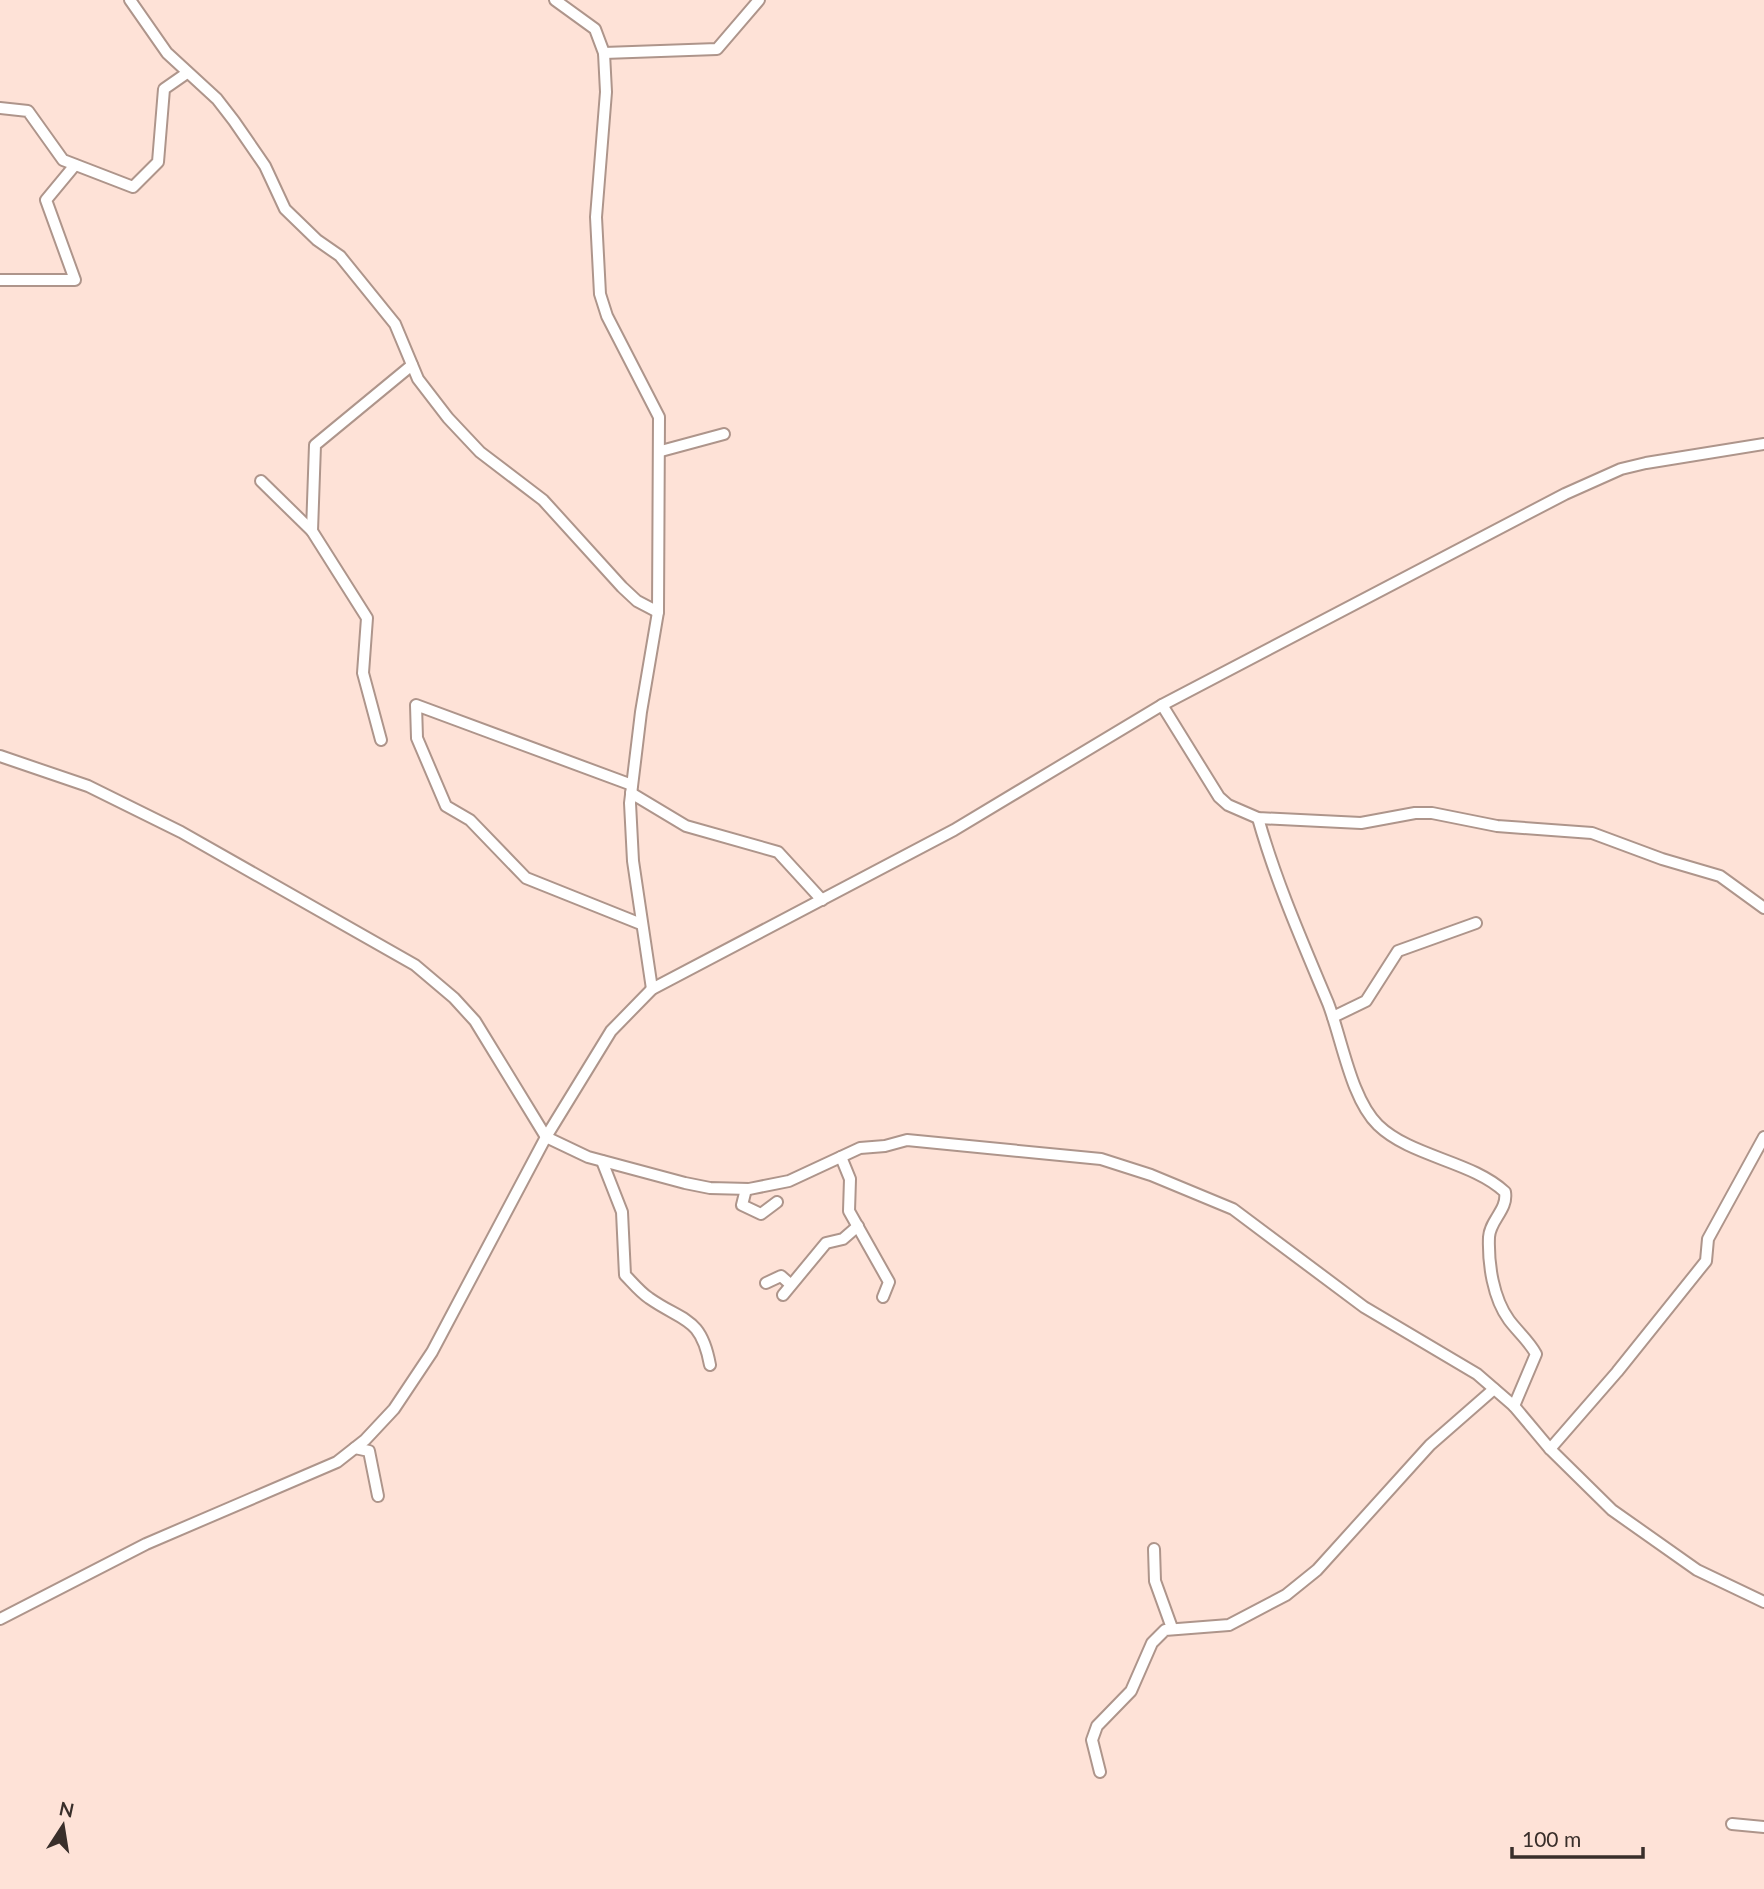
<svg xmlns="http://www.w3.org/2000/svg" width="1764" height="1889" viewBox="0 0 1764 1889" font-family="Lato,sans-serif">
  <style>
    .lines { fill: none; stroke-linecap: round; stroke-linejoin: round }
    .minor-casing { stroke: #ae958b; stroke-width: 14 }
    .minor { stroke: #fff; stroke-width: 10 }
  </style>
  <rect width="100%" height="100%" fill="#fee2d7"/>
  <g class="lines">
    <g class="minor-casing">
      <g id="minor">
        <path d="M130,0L167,53L217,99L234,121L265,166L285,209L317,240L340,256L395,324L418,379L448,418L480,452L543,500L622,587L637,601L658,612"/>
        <path d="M555,0L595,29L604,53L606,92L596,217L600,294L607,316L659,417L658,612L641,712L630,803L633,861L652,989"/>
        <path d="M604,53L717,49L759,0"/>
        <path d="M0,108L28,111L63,160L133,187L158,162L164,89L187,73"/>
        <path d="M0,280H75L46,200L75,165"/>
        <path d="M661,451L724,434"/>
        <path d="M261,481L312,531"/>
        <path d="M1162,705L1219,797L1228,805L1258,818L1361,823L1415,813H1432L1497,826L1592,833L1662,859L1720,876L1764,908"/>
        <path d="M381,740L363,673L367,618L312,531L315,445L412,365"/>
        <path d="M0,756L88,786L181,832L415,965L454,998L475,1021L546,1137L611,1031L652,989L954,830L1162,705L1565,494L1621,469L1646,463L1764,444"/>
        <path d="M632,785L416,705L417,738L446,806L470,820L526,878L641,924"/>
        <path d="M631,793L686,826L778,852L822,900"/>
        <path d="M1258,818C1276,882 1302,941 1328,1003C1342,1039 1351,1099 1378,1125C1411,1157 1472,1161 1505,1192C1508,1210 1490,1220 1489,1237C1488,1264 1493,1298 1509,1320C1518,1332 1529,1341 1536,1354L1514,1406"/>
        <path d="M1333,1017L1366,1001L1398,951L1476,923"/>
        <path d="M841,1157L850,1179L849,1211L889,1282L883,1297"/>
        <path d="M602,1161L622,1212L625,1275C632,1282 640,1292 649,1298C683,1322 701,1316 710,1365"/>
        <path d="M746,1189L742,1205L761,1214L777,1202"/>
        <path d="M766,1283L781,1276L790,1284"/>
        <path d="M783,1295L826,1243L843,1239L858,1226"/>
        <path d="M355,1448L369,1451L378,1496"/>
        <path d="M1550,1449L1617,1372L1706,1261L1708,1239L1764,1137"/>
        <path d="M1154,1549L1155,1581L1172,1628"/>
        <path d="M0,1619L146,1544L337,1462L365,1440L394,1409L432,1352L546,1137L588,1157L685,1183L710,1188L749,1189L789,1181L860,1148L885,1146L907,1140L1101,1159L1151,1175L1233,1209L1364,1307L1477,1374L1514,1406L1550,1449L1612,1510L1697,1570L1764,1602"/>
        <path d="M1100,1772L1092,1740L1097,1726L1131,1691L1152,1643L1165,1630L1229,1625L1286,1595L1317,1570L1430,1445L1494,1389"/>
        <path d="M1732,1824L1764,1827"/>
      </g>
    </g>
    <use href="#minor" class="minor"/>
  </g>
  <g transform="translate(63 1826) rotate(12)" stroke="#fee2d7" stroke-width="5" paint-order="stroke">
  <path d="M0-5L12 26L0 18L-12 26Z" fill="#392e2a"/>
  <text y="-10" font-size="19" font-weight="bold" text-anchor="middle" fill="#392e2a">N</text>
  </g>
  <path d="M1512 1847v10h131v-10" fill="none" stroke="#392e2a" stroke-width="3.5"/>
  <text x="1522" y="1847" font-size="21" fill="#392e2a" stroke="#fee2d7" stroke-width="5" paint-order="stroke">100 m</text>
</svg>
